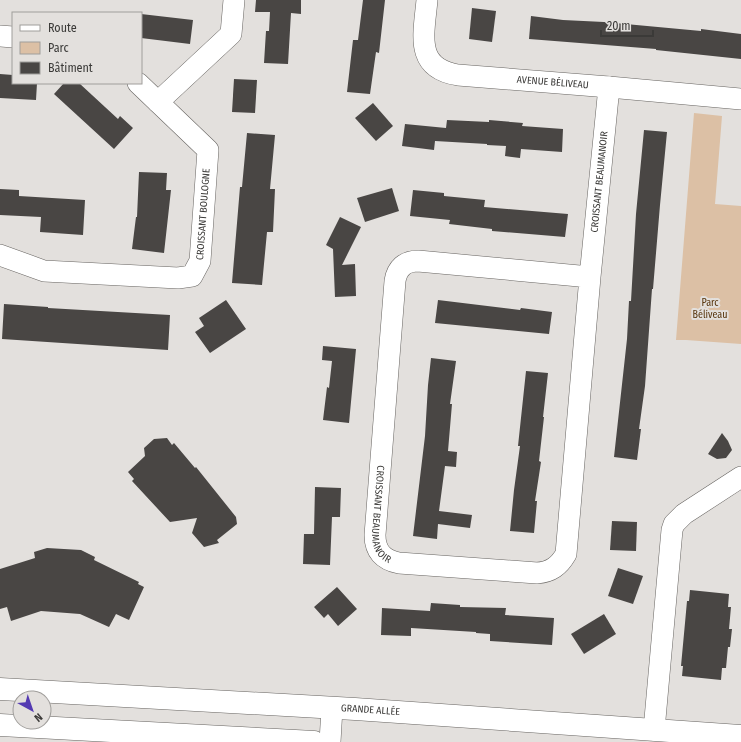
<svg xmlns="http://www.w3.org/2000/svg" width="741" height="742" viewBox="0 0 741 742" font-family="'Fira Sans Condensed',sans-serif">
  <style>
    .green { fill: #dcc0a5 }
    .building { fill: #494644 }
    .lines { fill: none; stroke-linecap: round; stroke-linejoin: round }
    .minor-casing { stroke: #676461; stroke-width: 22 }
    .major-casing { stroke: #676461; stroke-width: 23 }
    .minor { stroke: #fff; stroke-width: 21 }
    .major { stroke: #fff; stroke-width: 22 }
    .labels { text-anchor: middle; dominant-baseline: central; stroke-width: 4; stroke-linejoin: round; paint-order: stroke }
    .street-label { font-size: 10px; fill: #3b3a38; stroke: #e3e0dd }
    .park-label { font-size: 10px; fill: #56330a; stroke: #e3e0dd }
  </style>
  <rect width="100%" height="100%" fill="#e3e0dd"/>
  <path class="green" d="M694,113L722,116L715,204L741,206V344L686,340H676Z"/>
  <g class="building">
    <path d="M256,0H301V14L291,13L288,64L264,63L266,31H269L270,12H255Z"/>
    <path d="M363,0H385L379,53L376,52L370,94L347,92L353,40H358Z"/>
    <path d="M472,8L496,11L492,42L469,39Z"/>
    <path d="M141,14L193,20L190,44L141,38Z"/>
    <path d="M531,16L563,20L604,22L701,31V29L741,34V59L656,50V49L529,39Z"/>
    <path d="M0,74L13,75V83H37L36,100L0,98Z"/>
    <path d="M234,79L257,80L255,113L232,112Z"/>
    <path d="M64,83H79L118,119L120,116L133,128L114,149L54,94Z"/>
    <path d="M373,103L393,126L376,141L355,118Z"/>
    <path d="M447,120L489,122V120L523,123L522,126L563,129L562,152L521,149L520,158L505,156L506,146L487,145V144L435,141L434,150L402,146L405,124L446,128Z"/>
    <path d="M644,130L667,132L660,205L653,289H652L645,386L639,429H641L637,460L614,457L627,339L629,301H631L636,214Z"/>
    <path d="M247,133L275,135L270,189H275L273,232H267L262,285L232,283L240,187H242Z"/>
    <path d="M139,172L167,173L166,190H171L164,253L132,249L136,217H137Z"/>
    <path d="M392,188L399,211L365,222L357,198Z"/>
    <path d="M0,189L19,190V196L85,200L83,235L40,232L41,217L0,215Z"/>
    <path d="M413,190L444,193V196L485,200L484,207L568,214L565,237L492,231V229L449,224L450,220L410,216Z"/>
    <path d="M340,217L361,227L342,265L355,264L356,296L335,297L333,249L326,245Z"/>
    <path d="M226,300L246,329L210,353L195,332L204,326L199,318Z"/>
    <path d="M438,300L520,310L521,308L552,312L549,334L435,323Z"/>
    <path d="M4,304L48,307V308L170,315L168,350L2,339Z"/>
    <path d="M323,346L356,349L349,423L323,420L327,387L329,388L332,361L322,360Z"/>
    <path d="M431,358L456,361L450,404H452L448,451L457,452L456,467L445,466L439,511L472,515L470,528L438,524L437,539L413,536L425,436L428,385Z"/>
    <path d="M526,371L548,373L543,417H544L539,461L541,462L535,501H537L534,533L510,531L514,490L520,446H518Z"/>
    <path d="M722,433L728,441L732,450L726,458L717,459L708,454Z"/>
    <path d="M167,438L172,445L174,443L195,468L196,467L236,517L237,524L217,540L219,543L204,547L192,533L197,518L170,522L132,481L134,479L128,472L145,456L144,448L154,439Z"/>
    <path d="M315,487L341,488L340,517H332L330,565L303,564L304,534H314Z"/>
    <path d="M612,521L637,522L636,551L610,550Z"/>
    <path d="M47,548L81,550L95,557L94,560L139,582L138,584L144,587L129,620L116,614L109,627L80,614L41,611L11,621L7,607L0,609V569L35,558L34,552Z"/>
    <path d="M618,568L643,576L633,604L608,596Z"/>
    <path d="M337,587L357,609L338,626L328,614L324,618L314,607Z"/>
    <path d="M690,590L729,594L728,607H731L729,629H732L730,647H728L726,668H722L721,680L682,676L683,666H681L685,623L687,601H689Z"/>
    <path d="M431,603L460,605V607L506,608L505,615L554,618L552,645L490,641V634L476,633V632L411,628V636L381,635L382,608L430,611Z"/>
    <path d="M604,614L616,634L584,654L571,634Z"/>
  </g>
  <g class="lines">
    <g class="minor-casing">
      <g id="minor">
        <path id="s1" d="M427,0C424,34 414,68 458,75L609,87L741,99"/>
        <path d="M0,36L13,37"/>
        <path d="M158,102L231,34L234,0"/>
        <path id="s2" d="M0,255L44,271L178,278L192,276L200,261L208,150L138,83"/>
        <path id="s3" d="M590,277L418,261C405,261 397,268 395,281L375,535C375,551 383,560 399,563L537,573C551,572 559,566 566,554L590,277L609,87"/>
        <path d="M654,730L672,530L674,524L684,514L741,477"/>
        <path d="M330,742L332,708"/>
      </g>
    </g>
    <g class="major-casing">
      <g id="major">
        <path id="s4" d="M0,689L355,709L741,736"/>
        <path d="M0,725L314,742"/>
      </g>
    </g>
    <use href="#minor" class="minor"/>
    <use href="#major" class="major"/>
  </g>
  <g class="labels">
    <g class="street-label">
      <text stroke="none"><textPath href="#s1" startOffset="189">AVENUE BÉLIVEAU</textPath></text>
      <text stroke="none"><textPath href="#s3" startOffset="1050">CROISSANT BEAUMANOIR</textPath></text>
      <text stroke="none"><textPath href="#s2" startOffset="259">CROISSANT BOULOGNE</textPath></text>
      <text stroke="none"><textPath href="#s3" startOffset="442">CROISSANT BEAUMANOIR</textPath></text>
      <text stroke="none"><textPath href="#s4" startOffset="371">GRANDE ALLÉE</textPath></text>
    </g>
    <g class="park-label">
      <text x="710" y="303">Parc<tspan x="710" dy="12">Béliveau</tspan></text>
    </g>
  </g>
  <rect x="12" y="12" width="130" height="72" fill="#e3e0dd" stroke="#a09e9b"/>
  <rect x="20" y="25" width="20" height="6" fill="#ffffff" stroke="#a09e9b"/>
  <text x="48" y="32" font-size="12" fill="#3b3a38">Route</text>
  <rect x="20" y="42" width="20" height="12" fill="#dcc0a5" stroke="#a09e9b"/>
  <text x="48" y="52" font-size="12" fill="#3b3a38">Parc</text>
  <rect x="20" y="62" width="20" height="12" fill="#494644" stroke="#a09e9b"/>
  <text x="48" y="72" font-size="12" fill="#3b3a38">Bâtiment</text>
  <g transform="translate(32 710) rotate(140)"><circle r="19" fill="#e3e0dd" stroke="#a09e9b"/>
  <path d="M0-3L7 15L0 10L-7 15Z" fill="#543ab2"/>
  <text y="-6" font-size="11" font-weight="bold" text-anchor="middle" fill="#3b3a38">N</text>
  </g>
  <path d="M601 30v6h52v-6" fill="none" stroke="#3b3a38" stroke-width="2"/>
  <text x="607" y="30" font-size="12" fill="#3b3a38" stroke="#e3e0dd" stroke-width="3" paint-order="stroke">20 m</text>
</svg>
